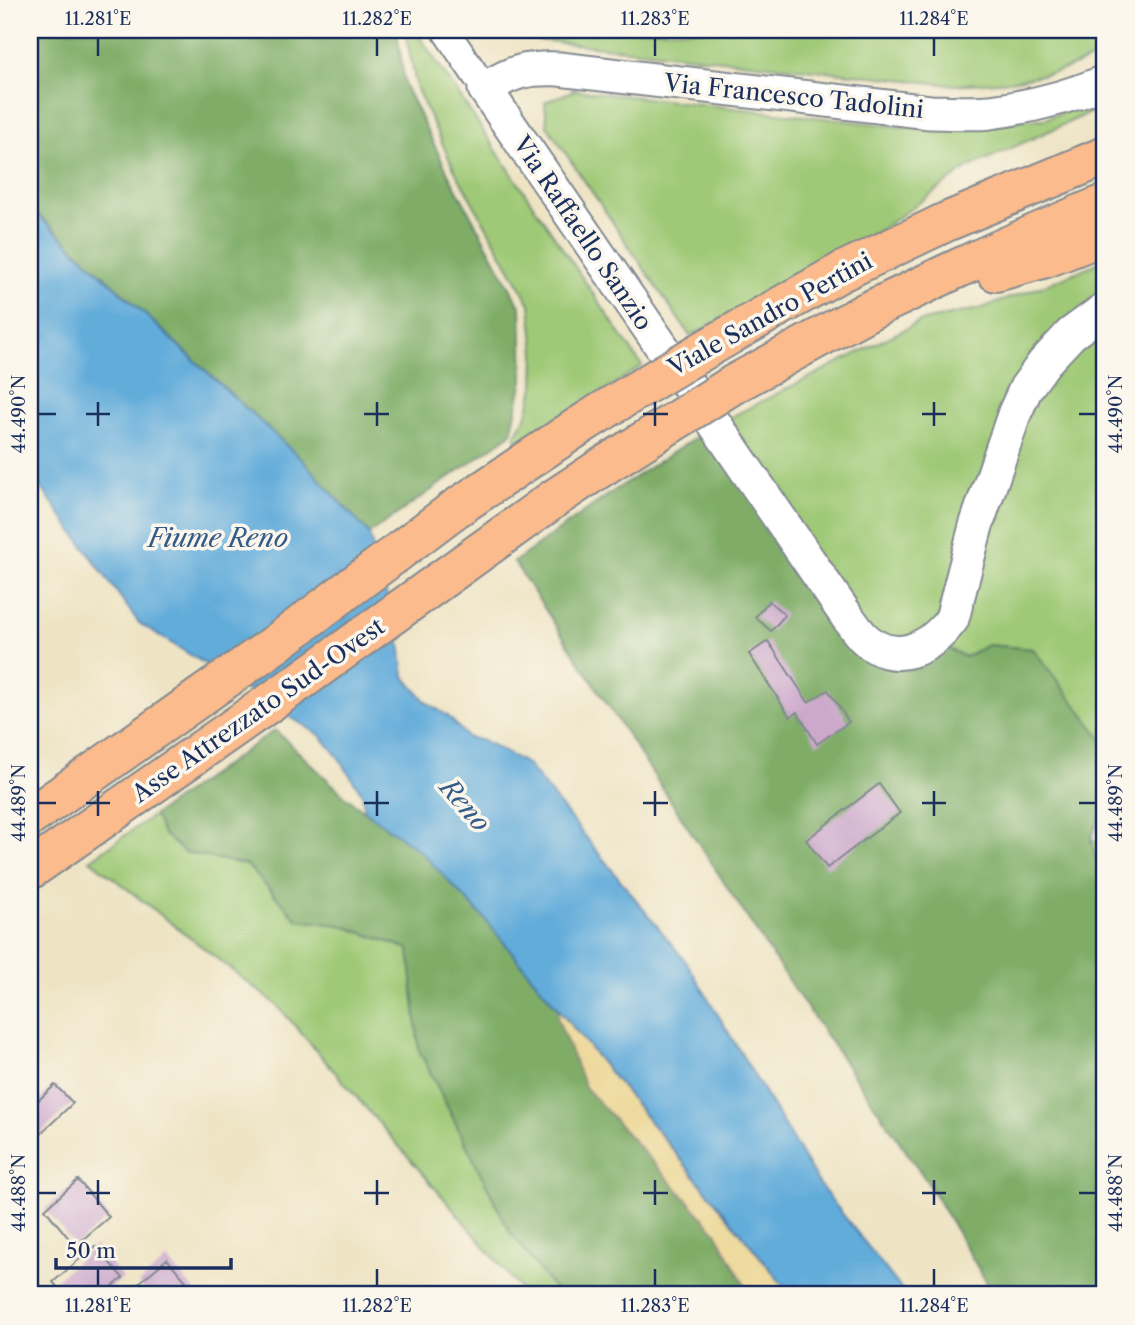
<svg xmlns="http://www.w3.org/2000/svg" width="1135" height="1325" viewBox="0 0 1135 1325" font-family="'Libre Caslon Text',serif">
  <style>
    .green { fill: #9fc976; stroke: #5d7c6a; stroke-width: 2 }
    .forest { fill: #7fad67; stroke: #4d6e62; stroke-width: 2 }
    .sand { fill: #eeda9e; stroke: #84847e; stroke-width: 2 }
    .water { fill: #62acda; stroke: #3e6e9c; stroke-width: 2 }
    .building { fill: #cca8cc }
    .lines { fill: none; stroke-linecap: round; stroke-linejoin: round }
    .minor-casing { stroke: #848a91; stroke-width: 30 }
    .tertiary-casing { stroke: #848a91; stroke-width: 37 }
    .trunk-casing { stroke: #848a91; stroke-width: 42 }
    .minor { stroke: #fff; stroke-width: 26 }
    .tertiary { stroke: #fff; stroke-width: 33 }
    .trunk { stroke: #fbbb8c; stroke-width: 38 }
    .trunk-bridge-casing { stroke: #848a91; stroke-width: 42; stroke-linecap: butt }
    .trunk-bridge { stroke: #fbbb8c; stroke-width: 38 }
    .ticks { fill: none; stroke: #1b2f5e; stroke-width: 2.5 }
    .labels { text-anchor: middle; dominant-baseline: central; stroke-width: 7; stroke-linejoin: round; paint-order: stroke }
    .street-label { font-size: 24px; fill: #1b2f5e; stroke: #fbf7ec }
    .water-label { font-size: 26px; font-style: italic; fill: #345b89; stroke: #fbf7ec }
    .neatline { fill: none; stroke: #1b2f5e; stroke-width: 2.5 }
    .ticks-label { font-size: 18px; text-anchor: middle; fill: #1b2f5e }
  </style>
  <rect width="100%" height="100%" fill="#fbf7ec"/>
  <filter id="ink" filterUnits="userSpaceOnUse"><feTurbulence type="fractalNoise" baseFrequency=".0143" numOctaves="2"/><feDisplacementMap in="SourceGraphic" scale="14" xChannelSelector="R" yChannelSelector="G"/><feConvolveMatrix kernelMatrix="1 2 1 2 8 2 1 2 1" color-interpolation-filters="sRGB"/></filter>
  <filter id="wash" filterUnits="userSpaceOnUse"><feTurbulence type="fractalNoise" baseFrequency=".00686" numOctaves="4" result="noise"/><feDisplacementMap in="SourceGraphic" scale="28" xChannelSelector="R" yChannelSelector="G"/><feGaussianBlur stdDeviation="1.57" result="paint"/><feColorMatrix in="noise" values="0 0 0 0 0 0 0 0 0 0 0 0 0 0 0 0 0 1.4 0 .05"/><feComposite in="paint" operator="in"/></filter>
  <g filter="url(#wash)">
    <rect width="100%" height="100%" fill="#eee4c4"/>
    <g class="green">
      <path d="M405,30H415L642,366L519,445L515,436L526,417L534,388L535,353L530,304L454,169L417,89Z"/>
      <path d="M495,30H1105V54L1057,72L1011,81L954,85L537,40L505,35Z"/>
      <path d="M575,90L902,127L1045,119L1105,95V106L969,167L882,229L690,336L547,126L545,102Z"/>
      <path d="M1105,260V743L1033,649L988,645L965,657L932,640L874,646L715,425L919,322L982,308L1043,286Z"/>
      <path d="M154,815L163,834L184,852L247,865L298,920L340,925L409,949L419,1050L510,1232L559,1295H525L461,1218L277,1005L90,860Z"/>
      <path d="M1091,840L1105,846V892Z"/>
    </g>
    <g class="forest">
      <path d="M30,30H397L405,86L448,173L521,308L523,380L511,434L369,534L303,461L30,207Z"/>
      <path d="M715,425L863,637L932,640L965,657L988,645L1033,649L1105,743V804L1091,840L1105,892V1295H994L926,1180L792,986L514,562L615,490Z"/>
      <path d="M275,730L347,798L421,852L485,919L558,1009V1020L585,1087L716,1232L750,1295H559L510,1232L419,1050L409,949L340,925L298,920L247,865L184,852L163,834L154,815Z"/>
    </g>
    <path class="sand" d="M558,1009L771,1270L798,1295H750L716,1232L585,1087L558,1020Z"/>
    <path class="water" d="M30,208L303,461L369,534L400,642L404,676L426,702L448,716L467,737L484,741L527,764L687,963L819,1184L906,1295H790L771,1270L485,919L421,852L365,811L362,794L339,758L321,736L139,623L30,472Z"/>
    <g id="blocks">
      <g class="building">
        <path d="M769,601L785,615L771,631L755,617Z"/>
        <path d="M768,641L808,702L828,690L849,722L817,744L797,712L790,717L749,654Z"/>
        <path d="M879,784L900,813L827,868L806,840Z"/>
        <path d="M55,1085L73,1103L30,1144V1108Z"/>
        <path d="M78,1180L109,1217L75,1246L45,1209Z"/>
        <path d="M95,1246L123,1278L102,1295H64L53,1282Z"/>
        <path d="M167,1259L198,1295H149L139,1283Z"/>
      </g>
    </g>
  </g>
  <g filter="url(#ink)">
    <use href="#blocks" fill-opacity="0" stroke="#848a91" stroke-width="2"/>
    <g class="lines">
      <g class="minor-casing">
        <path id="minor" d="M445,30L485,89"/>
      </g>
      <g class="tertiary-casing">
        <path id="tertiary" d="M1105,82C1069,97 1029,107 990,112C970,114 949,112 930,112L559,69C526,68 513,71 485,89L846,615C852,623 857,631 863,637C894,668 931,648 952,619L976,526L1015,412L1026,388L1044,363L1071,334L1105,309"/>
      </g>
      <g class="trunk-casing">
        <g id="trunk">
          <path d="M843,271L946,222L1105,156"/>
          <path d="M996,272L1046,258L1105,235"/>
          <path d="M868,311C900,297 930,281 961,267C1009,245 1057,223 1105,204"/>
          <path d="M30,817L274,645L455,509L576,428"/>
          <path d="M30,870L302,680L555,498L602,467"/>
        </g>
      </g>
      <use href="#minor" class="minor"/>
      <use href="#tertiary" class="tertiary"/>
      <use href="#trunk" class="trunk"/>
      <g class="trunk-bridge-casing">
        <g id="trunk-bridge">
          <path d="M576,428C664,372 753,321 843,271"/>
          <path d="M602,467L734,384L868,311"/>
        </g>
      </g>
      <use href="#trunk-bridge" class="trunk-bridge"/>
    </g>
  </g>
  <path class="ticks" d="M98,38V56M377,38V56M655,38V56M934,38V56M98,402V426M377,402V426M655,402V426M934,402V426M38,414H56M86,414H110M364,414H389M643,414H668M922,414H946M1079,414H1096M98,791V816M377,791V816M655,791V816M934,791V816M38,803H56M86,803H110M364,803H389M643,803H668M922,803H946M1079,803H1096M98,1180V1205M377,1180V1205M655,1180V1205M934,1180V1205M38,1193H56M86,1193H110M364,1193H389M643,1193H668M922,1193H946M1079,1193H1096M98,1269V1286M377,1269V1286M655,1269V1286M934,1269V1286"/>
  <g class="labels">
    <g class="street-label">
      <text transform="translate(794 96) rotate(6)">Via Francesco Tadolini</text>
      <text transform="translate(583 233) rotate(56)">Via Raffaello Sanzio</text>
      <text transform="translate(770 314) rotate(-29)">Viale Sandro Pertini</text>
      <text transform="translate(258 710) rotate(-35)">Asse Attrezzato Sud-Ovest</text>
    </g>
    <g class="water-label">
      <text x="218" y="538">Fiume Reno</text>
      <text transform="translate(465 805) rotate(49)">Reno</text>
    </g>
  </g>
  <rect width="1135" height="1325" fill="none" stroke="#fbf7ec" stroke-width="77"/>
  <path d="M56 1258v10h175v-10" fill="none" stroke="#1b2f5e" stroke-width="3.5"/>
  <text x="66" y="1258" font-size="21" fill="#1b2f5e" stroke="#fbf7ec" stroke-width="5" paint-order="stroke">50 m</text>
  <rect x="38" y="38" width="1058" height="1248" class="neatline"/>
  <g class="ticks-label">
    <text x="98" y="25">11.281°E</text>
    <text x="377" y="25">11.282°E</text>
    <text x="655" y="25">11.283°E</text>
    <text x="934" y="25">11.284°E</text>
    <text transform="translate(19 414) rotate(-90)" y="6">44.490°N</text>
    <text transform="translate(1116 414) rotate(-90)" y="6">44.490°N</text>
    <text transform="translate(19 803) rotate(-90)" y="6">44.489°N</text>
    <text transform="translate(1116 803) rotate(-90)" y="6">44.489°N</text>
    <text transform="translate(19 1193) rotate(-90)" y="6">44.488°N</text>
    <text transform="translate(1116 1193) rotate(-90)" y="6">44.488°N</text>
    <text x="98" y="1312">11.281°E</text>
    <text x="377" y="1312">11.282°E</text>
    <text x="655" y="1312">11.283°E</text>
    <text x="934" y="1312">11.284°E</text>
  </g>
</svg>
